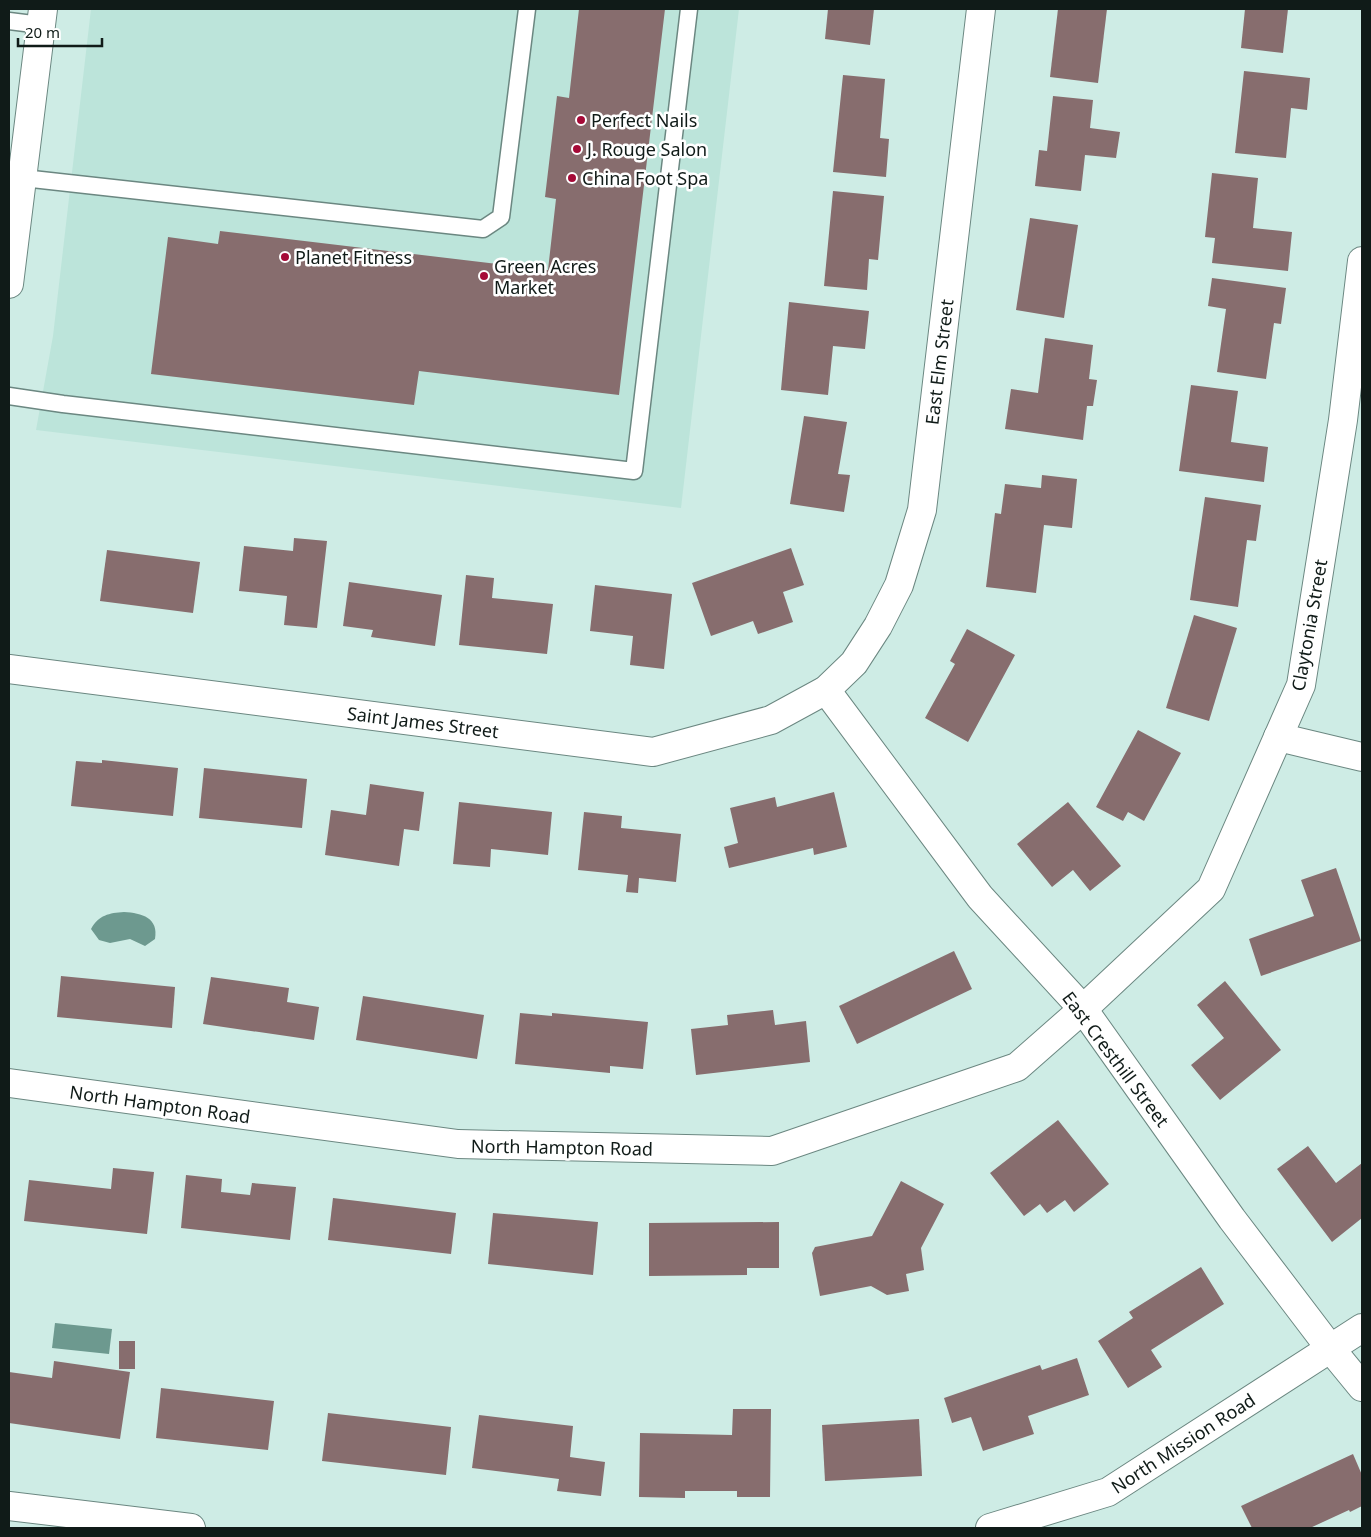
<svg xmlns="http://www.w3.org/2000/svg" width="1371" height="1537" viewBox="0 0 1371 1537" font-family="'Noto Sans',sans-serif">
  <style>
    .built { fill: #bce4da }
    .water { fill: #6d998f }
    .building { fill: #876d6e }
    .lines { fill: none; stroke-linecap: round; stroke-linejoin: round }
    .service-casing { stroke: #6b8781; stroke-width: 19 }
    .minor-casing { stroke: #6b8781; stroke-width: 30 }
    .secondary-casing { stroke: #6b8781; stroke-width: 30 }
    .service { stroke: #fff; stroke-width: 16 }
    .minor { stroke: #fff; stroke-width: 28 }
    .secondary { stroke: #fff; stroke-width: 28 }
    .poi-dot { fill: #a50a37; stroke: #fff; stroke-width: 2 }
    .labels { text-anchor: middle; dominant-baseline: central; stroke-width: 5; stroke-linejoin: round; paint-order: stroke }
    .poi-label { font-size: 18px; fill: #101b18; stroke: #fff; text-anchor: start }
    .street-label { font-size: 18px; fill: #101b18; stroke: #fff }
  </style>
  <rect width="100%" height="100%" fill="#ceece5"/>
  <path class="built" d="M91,9H739L681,508L36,430L53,336Z"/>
  <g class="water">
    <path d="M124,912C142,913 159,918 155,939L145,946L130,939L110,943L99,940L91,929C99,915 109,913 124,912Z"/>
    <path d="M55,1323L112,1329L109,1354L52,1348Z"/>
  </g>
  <g class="building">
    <path d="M579,9H665L619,395L419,371L414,405L151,374L168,237L218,244L220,231L548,270L556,199L545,197L557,96L569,98Z"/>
    <path d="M828,9H874L870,45L825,39Z"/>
    <path d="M1058,9H1107L1098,83L1050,77Z"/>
    <path d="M1245,9H1288L1283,53L1241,48Z"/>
    <path d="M1244,71L1310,78L1307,110L1291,108L1286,158L1235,153Z"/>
    <path d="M843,75L885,79L880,138L889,139L886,177L833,172Z"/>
    <path d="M1053,96L1093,100L1090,128L1120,132L1116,158L1085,155L1081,191L1035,186L1039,150L1047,151Z"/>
    <path d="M1212,173L1258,178L1253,228L1292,232L1288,271L1212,263L1215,238L1205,237Z"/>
    <path d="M833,191L884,196L878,260L869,259L867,290L824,286Z"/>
    <path d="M1030,218L1078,225L1064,318L1016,310Z"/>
    <path d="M1212,278L1286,288L1281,324L1274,323L1266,379L1217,372L1226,309L1208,306Z"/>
    <path d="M789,302L869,311L865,349L833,346L828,395L781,390Z"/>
    <path d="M1045,338L1093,345L1089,379L1097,380L1093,406H1087L1083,440L1005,429L1011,389L1038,393Z"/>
    <path d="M1191,385L1238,391L1231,442L1268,447L1264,482L1179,471Z"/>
    <path d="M804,416L847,422L838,474L850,475L844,512L790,504Z"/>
    <path d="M1042,475L1077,479L1072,528L1044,525L1036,593L986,587L995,513L1001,514L1005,484L1041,488Z"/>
    <path d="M1205,497L1261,505L1256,541L1247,540L1238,607L1190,600Z"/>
    <path d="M294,538L327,541L317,628L284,625L287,596L239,591L244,546L293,551Z"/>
    <path d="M791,548L804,585L783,592L793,622L758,634L753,621L711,636L692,583Z"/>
    <path d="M107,550L200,562L193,613L100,601Z"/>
    <path d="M466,575L494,578L492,598L553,604L547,654L459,645Z"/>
    <path d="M349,582L442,595L435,646L371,637L373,630L343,626Z"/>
    <path d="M595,585L672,594L664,669L630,665L633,636L590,631Z"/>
    <path d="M1194,615L1237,628L1209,721L1166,708Z"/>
    <path d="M967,629L1015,655L968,742L925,718L955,664L950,661Z"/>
    <path d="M1138,730L1181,753L1144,821L1128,812L1123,821L1096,807Z"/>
    <path d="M102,760L178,768L173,816L71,806L76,761L102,763Z"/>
    <path d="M204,768L307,779L302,828L199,818Z"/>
    <path d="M370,784L424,792L419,831L404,829L399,866L325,855L331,810L366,815Z"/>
    <path d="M834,792L847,847L814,855L813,848L729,868L724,847L738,843L730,808L775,797L777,807Z"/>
    <path d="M459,802L552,812L548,855L491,849L490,867L453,864Z"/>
    <path d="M1068,802L1121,866L1090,891L1073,870L1052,887L1017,844Z"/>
    <path d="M584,812L622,816L621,828L681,834L676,882L639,878L638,893L626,892L628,875L578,870Z"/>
    <path d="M1336,868L1361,941L1261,976L1249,939L1314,916L1301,880Z"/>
    <path d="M954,951L972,989L857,1044L839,1006Z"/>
    <path d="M61,976L175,987L172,1028L57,1017Z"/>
    <path d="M211,977L289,988L287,1002L319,1007L314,1040L203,1024Z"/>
    <path d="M1225,981L1281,1050L1220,1100L1191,1065L1224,1038L1197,1005Z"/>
    <path d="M363,996L484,1015L477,1059L356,1040Z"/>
    <path d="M773,1010L775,1025L806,1021L810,1062L696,1075L691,1029L728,1025L727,1015Z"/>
    <path d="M520,1013L552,1016V1013L648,1022L643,1069L610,1066V1073L515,1064Z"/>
    <path d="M1058,1120L1109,1184L1074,1212L1065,1200L1047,1213L1040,1204L1024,1216L990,1173Z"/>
    <path d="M1308,1146L1336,1183L1362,1163V1218L1332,1242L1277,1169Z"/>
    <path d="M113,1168L154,1172L147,1234L24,1221L29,1180L111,1189Z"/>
    <path d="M186,1175L222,1179L221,1192L250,1195L252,1183L296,1187L290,1240L181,1228Z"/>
    <path d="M901,1181L944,1204L921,1248L924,1270L906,1274L909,1291L887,1295L871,1286L820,1296L812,1253L815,1247L872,1236Z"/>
    <path d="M333,1198L456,1213L451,1254L328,1240Z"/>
    <path d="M493,1213L598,1222L593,1275L488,1264Z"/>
    <path d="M779,1222V1268H747V1275L649,1276V1223Z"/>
    <path d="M1201,1267L1224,1304L1151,1350L1162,1367L1128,1388L1098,1341L1133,1318L1129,1312Z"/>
    <rect x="119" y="1341" width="16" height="28"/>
    <path d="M1077,1358L1089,1395L1028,1416L1034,1434L983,1451L971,1417L952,1423L944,1398L1040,1365L1042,1370Z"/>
    <path d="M54,1361L130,1372L120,1439L9,1423V1372L52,1378Z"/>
    <path d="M161,1388L274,1401L268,1450L156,1438Z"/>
    <path d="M733,1409H771L770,1497H737V1491H685V1498L639,1497L640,1433L732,1435Z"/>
    <path d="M328,1413L451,1427L446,1475L322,1461Z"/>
    <path d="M479,1415L573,1426L570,1457L605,1462L601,1496L557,1491L559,1479L472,1468Z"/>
    <path d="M919,1419L922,1476L825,1481L822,1425Z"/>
    <path d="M1353,1454L1362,1475V1506L1350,1512L1349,1510L1310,1528H1252L1241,1506Z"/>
  </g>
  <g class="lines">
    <g class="service-casing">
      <g id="service">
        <path d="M9,21L41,25"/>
        <path d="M23,178L483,229L501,217L527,9"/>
        <path d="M9,396L63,404L634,471L689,9"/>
      </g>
    </g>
    <g class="minor-casing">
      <g id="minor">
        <path d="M9,669L653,752L771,720L826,690L854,663L878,626L899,585L922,510L981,9"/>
        <path d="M826,690L980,897L1083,1009L1232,1219L1330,1348L1362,1387"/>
        <path d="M1278,737L1362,757"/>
        <path d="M9,1083L458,1144L772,1151L1017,1067L1083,1009L1211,889L1301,685L1343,420L1362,261"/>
        <path d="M9,1506L191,1528"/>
        <path d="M990,1528L1108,1492L1362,1328"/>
      </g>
    </g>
    <g class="secondary-casing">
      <path id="secondary" d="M9,284L43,9"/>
    </g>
    <use href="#service" class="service"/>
    <use href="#minor" class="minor"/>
    <use href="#secondary" class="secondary"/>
  </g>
  <g class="poi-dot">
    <circle cx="581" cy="120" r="5"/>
    <circle cx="577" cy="149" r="5"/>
    <circle cx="572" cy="178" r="5"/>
    <circle cx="285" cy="257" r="5"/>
    <circle cx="484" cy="276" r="5"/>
  </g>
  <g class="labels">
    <g class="poi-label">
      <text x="591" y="120">Perfect Nails</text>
      <text x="587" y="149">J. Rouge Salon</text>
      <text x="582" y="178">China Foot Spa</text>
      <text x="295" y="257">Planet Fitness</text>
      <text x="494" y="266">Green Acres<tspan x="494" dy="21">Market</tspan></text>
    </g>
    <g class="street-label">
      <text transform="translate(939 362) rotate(-83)">East Elm Street</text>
      <text transform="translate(1309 625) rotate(-80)">Claytonia Street</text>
      <text transform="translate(423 722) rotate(7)">Saint James Street</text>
      <text transform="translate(1116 1059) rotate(53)">East Cresthill Street</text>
      <text transform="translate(160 1104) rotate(8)">North Hampton Road</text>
      <text transform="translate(562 1147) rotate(1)">North Hampton Road</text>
      <text transform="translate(1183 1443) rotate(-33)">North Mission Road</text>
    </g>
  </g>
  <rect width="1371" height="1537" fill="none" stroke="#101b18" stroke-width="20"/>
  <path d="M18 38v8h84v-8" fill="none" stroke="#101b18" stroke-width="2.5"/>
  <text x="25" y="38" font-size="15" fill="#101b18" stroke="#ffffff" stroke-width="4" paint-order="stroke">20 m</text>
</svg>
